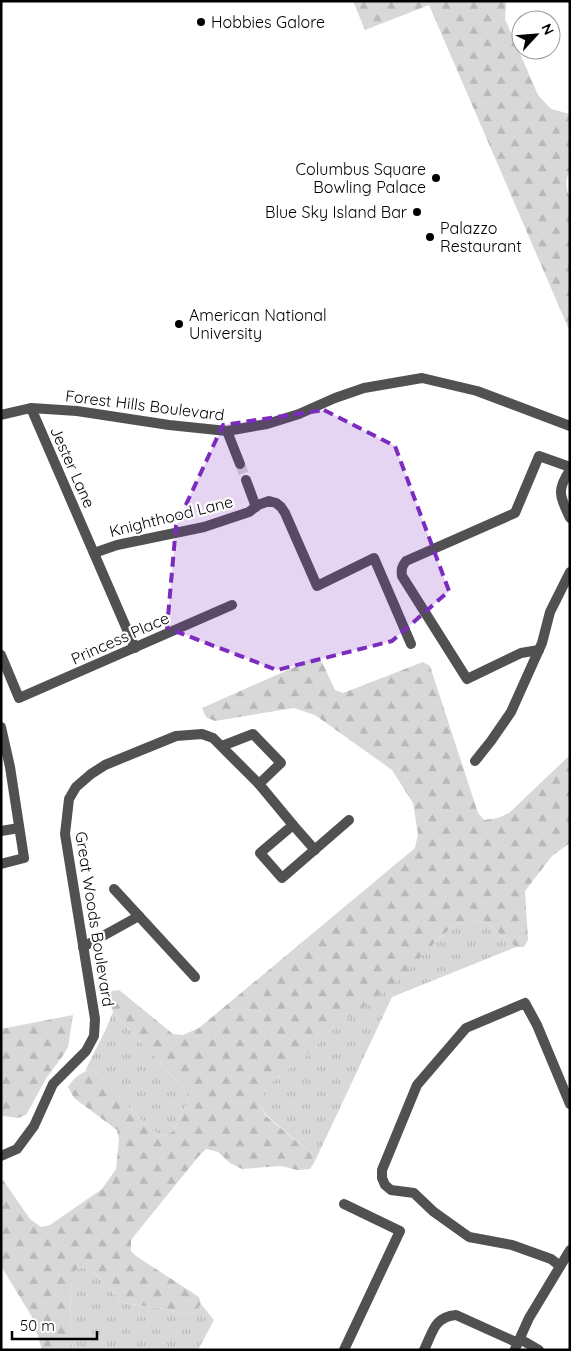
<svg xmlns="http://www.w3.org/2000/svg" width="571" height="1351" viewBox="0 0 571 1351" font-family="Quicksand,sans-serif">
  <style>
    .grass { fill: url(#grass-tufts) }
    .forest { fill: url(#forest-firs) }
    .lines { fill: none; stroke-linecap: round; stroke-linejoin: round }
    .minor-tunnel { stroke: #d9d9d9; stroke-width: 10; stroke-dasharray: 10 5; stroke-linecap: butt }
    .minor { stroke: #515151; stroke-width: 10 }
    .marked { fill: #7b2cbf; fill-opacity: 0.2; stroke: #7b2cbf; stroke-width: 4; stroke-dasharray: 10 6; stroke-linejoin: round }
    .poi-dot { fill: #000; stroke: #fff; stroke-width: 2 }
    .labels { text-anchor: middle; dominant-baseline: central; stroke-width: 4.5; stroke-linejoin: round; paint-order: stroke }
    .poi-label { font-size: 16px; fill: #000; stroke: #fff; text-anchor: start }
    .street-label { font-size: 16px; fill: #000; stroke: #fff }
  </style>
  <defs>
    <pattern id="grass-tufts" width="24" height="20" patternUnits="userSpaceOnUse" patternTransform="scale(1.25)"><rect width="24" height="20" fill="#d8d8d8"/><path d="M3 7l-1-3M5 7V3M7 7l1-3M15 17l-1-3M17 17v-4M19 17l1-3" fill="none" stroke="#b8b8b8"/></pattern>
    <pattern id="forest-firs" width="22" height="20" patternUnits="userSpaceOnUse" patternTransform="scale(1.25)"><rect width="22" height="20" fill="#d8d8d8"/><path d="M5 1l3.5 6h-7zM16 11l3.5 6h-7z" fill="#b8b8b8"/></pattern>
  </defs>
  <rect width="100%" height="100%" fill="#fff"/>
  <g class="grass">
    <path d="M469,920L487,923L516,947L392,997L315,1161L312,1154L266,1115L260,1104L267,1085L304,1058L330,1031L454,926Z"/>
    <path d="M113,1012L187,1092L188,1103L173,1131L164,1136L152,1131L93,1070L85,1071L105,1031Z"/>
    <path d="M83,1267L92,1271L123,1303L165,1309L186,1314L195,1313L201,1304L214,1320L198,1350H73L71,1334L70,1276L77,1269Z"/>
  </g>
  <g class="forest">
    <path d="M353,1H506L505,19L538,95L551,109L570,114V172C564,179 566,190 570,198V332L429,5L365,30Z"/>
    <path d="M315,658L322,662L335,690L343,693L423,662L430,666L478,813L484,820L498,818L509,813L570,755V843L552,856L525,891L528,940L524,947H516L487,923L469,920L454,926L437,940L399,980L330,1031L304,1058L267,1085L260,1104L266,1116L312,1154L315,1161L310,1169L297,1170L281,1166L242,1169L230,1163L218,1152L206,1149L198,1157L131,1240V1251L136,1256L199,1297L201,1304L195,1313L186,1314L165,1309L123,1303L92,1271L83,1267L77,1269L70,1277L71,1334L73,1350H42L32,1317L1,1266V1179L3,1180L30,1219L41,1227L50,1225L102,1189L116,1169L119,1139L117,1130L74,1098L68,1087C75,1077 81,1071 93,1070L152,1131L164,1136L173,1131L188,1103L187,1092L113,1012L108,997L112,991L119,990L173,1034L183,1035L199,1028L415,848L418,834L413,803L392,770L315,715L294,708L215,721L206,717L202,708Z"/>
    <path d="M73,1015L68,1047L62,1057L47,1077L26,1115L18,1118L3,1116L1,1113V1029Z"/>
  </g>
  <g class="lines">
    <path class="minor-tunnel" d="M240,464L246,480"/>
    <g class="minor">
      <path d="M31,408L135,648"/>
      <path d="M1,415L31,408L77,411L169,425L227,431L267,424L299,414L335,398L364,388L422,378L477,391L570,426"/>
      <path d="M227,431L240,464"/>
      <path d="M570,470C556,491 560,496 570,518"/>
      <path d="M246,480L256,507"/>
      <path d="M94,553L117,545L204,527L249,512L258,505L269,501L276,503L281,507L285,513L317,586L374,558L411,644"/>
      <path d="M539,650L521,653L467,679L402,576C401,569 402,566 406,561L515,513L539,456L570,467"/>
      <path d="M1,655L19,698L232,605"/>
      <path d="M1,727L10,767L24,858L1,864"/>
      <path d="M222,746L253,734L281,763L259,784"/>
      <path d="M475,761L491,741L511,712L542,643L550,612L570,572"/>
      <path d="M293,825L260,853L282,878L349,820"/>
      <path d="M1,831L19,828"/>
      <path d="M114,889L195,977"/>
      <path d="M83,947L139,916"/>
      <path d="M1,1156L17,1149L34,1126L53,1084L86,1051L94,1036L95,1019L65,834L69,799L76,787L91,774L105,765L176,736L202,734L213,738L259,784L293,825L315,850"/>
      <path d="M344,1204L400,1231L344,1350"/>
      <path d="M560,1266L551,1259L512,1245L469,1237L434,1212L414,1193L391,1190L385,1185L382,1178V1170L417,1085L466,1028L525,1003L537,1025L570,1104"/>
      <path d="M520,1339L539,1350"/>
      <path d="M515,1349L529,1318L570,1250"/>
      <path d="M424,1350C433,1332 434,1317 456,1315L518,1343"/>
    </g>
  </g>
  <path class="marked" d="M324,410L395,446L449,591L392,641L277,670L167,628L176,526L223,425Z"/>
  <g class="poi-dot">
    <circle cx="201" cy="22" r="5"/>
    <circle cx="436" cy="178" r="5"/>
    <circle cx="417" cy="212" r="5"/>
    <circle cx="430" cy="237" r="5"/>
    <circle cx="179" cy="324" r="5"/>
  </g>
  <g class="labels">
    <g class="poi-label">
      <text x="211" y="22">Hobbies Galore</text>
      <text x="426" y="169" text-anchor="end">Columbus Square<tspan x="426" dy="18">Bowling Palace</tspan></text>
      <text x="407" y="212" text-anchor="end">Blue Sky Island Bar</text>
      <text x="440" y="228">Palazzo<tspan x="440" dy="18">Restaurant</tspan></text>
      <text x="189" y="315">American National<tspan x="189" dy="18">University</tspan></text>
    </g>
    <g class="street-label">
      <text transform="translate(145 405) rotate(7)">Forest Hills Boulevard</text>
      <text transform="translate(73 467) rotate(66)">Jester Lane</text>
      <text transform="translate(171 516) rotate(-14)">Knighthood Lane</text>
      <text transform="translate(120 638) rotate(-24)">Princess Place</text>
      <text transform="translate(95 919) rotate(81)">Great Woods Boulevard</text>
    </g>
  </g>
  <rect width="571" height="1351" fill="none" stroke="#000000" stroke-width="5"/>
  <g transform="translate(536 35) rotate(64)"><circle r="24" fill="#ffffff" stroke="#999999"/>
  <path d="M0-4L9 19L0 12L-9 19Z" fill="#000000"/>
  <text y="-8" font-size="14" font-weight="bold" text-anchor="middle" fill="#000000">N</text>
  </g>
  <path d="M12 1331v8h85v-8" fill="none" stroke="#000000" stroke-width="2.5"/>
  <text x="20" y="1331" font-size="15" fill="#000000" stroke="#ffffff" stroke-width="4" paint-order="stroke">50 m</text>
</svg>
